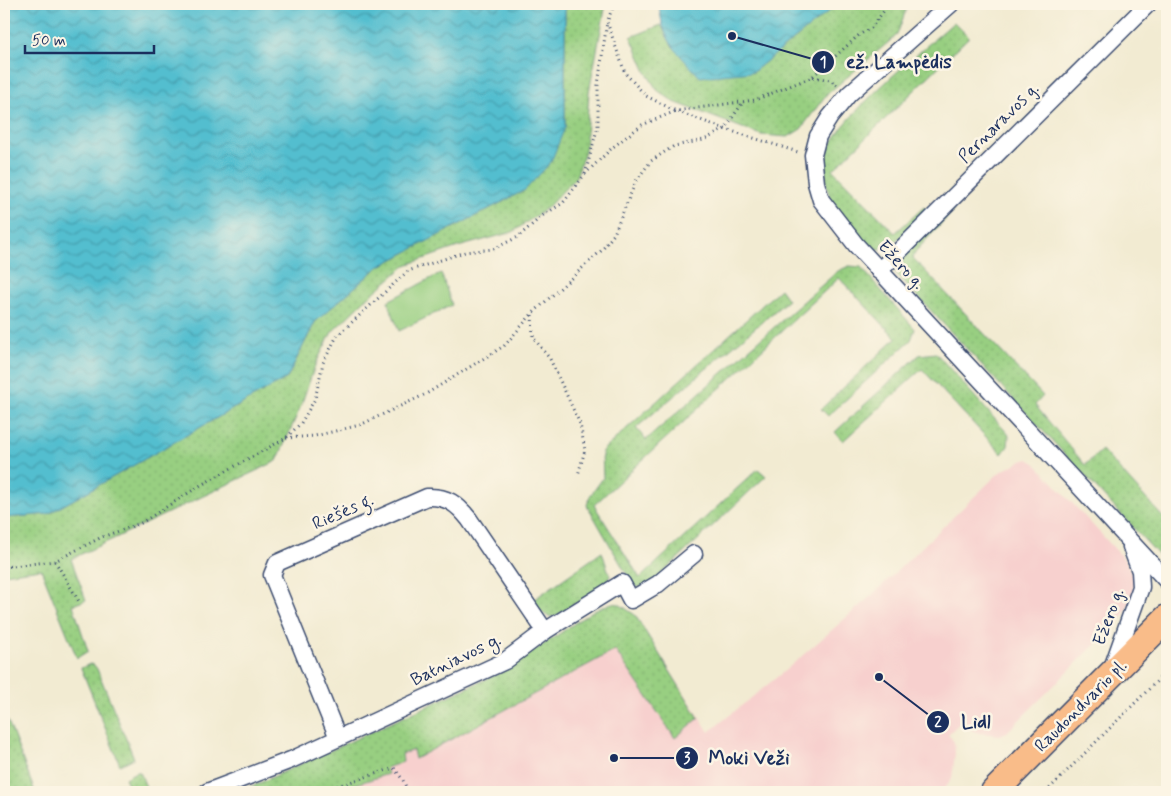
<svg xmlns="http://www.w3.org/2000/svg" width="1171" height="796" viewBox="0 0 1171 796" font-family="Mynerve,sans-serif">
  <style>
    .built { fill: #f7d0ce }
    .grass { fill: url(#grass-dots); stroke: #5a7f70 }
    .pitch { fill: #98cf81; stroke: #5a7f70 }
    .water { fill: url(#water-waves); stroke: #377696 }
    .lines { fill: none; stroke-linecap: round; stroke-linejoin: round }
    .street-casing { stroke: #3b4b6f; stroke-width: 19 }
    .primary-casing { stroke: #3b4b6f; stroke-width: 29 }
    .path { stroke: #3b4b6f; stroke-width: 3; stroke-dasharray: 1 4; stroke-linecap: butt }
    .street { stroke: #fff; stroke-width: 16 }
    .primary { stroke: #f9bc89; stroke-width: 26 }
    .labels { text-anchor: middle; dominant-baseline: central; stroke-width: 5; stroke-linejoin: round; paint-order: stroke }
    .street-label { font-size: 18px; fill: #1b2f5e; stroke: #fcf5e5 }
    .leader { fill: none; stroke: #1b2f5e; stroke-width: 2 }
    .callout-dot { fill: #1b2f5e; stroke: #fcf5e5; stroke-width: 2 }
    .mark-label { font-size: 15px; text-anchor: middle; font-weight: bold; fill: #fff }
    .callout-label { font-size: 19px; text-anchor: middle; font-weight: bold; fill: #1b2f5e; stroke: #fcf5e5; stroke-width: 5; stroke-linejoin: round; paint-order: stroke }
  </style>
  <defs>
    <pattern id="grass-dots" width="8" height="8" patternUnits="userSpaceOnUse" patternTransform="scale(1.25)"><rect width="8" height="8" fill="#98cf81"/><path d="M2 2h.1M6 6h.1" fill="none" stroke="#82b272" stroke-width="1.8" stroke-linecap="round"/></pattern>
    <pattern id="water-waves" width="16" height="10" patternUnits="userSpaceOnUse" patternTransform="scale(1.25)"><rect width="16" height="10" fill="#53becf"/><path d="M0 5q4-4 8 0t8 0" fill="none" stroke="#449bab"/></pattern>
  </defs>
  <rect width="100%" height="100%" fill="#fcf5e5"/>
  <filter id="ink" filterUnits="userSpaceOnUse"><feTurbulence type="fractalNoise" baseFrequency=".02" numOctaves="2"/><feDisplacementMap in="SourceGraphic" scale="10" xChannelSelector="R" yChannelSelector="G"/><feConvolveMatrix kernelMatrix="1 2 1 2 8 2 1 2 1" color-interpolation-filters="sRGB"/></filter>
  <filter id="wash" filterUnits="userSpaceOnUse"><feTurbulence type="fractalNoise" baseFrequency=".0096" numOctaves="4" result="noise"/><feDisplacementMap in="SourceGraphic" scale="20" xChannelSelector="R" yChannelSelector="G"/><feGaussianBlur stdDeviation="1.12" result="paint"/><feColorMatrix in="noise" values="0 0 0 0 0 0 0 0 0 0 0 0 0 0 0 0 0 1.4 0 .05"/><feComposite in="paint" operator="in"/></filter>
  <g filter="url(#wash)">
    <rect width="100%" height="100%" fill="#f2ebd2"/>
    <path class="built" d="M1028,459L1035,463L1126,561L1134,579L1133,596L1121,619L1007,732L1000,735L979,733L969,729L962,721L948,734L954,742L955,753L952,779L941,792H240L506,670L594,610L612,603L619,604L635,615L709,732L787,669L870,597L1000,472L1019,462Z"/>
    <g class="grass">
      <path d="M565,4H606L589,92L585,151L576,177L548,207L513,232L458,247L406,265L365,300L332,332L316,363L300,408L277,461L71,559L86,600L73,605L88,651L77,658L41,569L4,574V518L48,514L287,378L315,322L378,267L525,190L565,127Z"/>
      <path d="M838,4H908L897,35L826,95L801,129L788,137L761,135L674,102L657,90L646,72L631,37L661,25L673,47L753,72Z"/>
      <path d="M954,22L969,37L833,170L895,233L924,207L927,210C913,224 896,248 874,250C860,234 837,215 829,194C824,180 824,163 829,149C842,115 924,49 954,22Z"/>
      <path d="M950,206L954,210L915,252L913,258L1043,396L1035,405L1085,465L1102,450L1167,522V564L894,271L899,258Z"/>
      <path d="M849,266L861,267L915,329L911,340L828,416L821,409L896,338L839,278L594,505L640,578L758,469L766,476L656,579L642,587H634L587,505L590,496L603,478L602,451L780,289L788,300L636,428L646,440L838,271Z"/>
      <path d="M936,353L1009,435L1008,446L1002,454L922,369L843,441L835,432L919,355Z"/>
      <path d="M602,552L610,576L605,585L554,617C543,616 538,610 533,600Z"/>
      <path d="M612,603L619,604L635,615L699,718L675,738L615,650L415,759L413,750L402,754L403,762L386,768L388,774L331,792H240L506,670L594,610Z"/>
      <path d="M90,664L94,665L97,669L134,758L120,765L81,668Z"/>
      <path d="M8,721L35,792H4V722Z"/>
      <path d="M136,772H140L148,792H132L125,778Z"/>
    </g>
    <path class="pitch" d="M441,273L452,305L399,331L388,301Z"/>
    <g class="water">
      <path d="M4,4H565V127L551,162L525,190L378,267L315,322L287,378L48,514L4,518Z"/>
      <path d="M659,4H838L753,72L700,77C676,51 662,40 659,4Z"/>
    </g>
  </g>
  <g filter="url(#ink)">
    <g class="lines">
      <g class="street-casing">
        <g id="street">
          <path d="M951,4L849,94L830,117L818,136L813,155L816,183L821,200L856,245L1167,581"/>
          <path d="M879,271L1148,4"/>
          <path d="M1112,668L1141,587L1140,571L1131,547"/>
          <path d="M338,738L272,575L277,563L427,497C447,496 457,504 469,519L545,631"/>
          <path d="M207,792L291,760L505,661L545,631L622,583L631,600L658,584L694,554"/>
        </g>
      </g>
      <g class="primary-casing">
        <path id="primary" d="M994,792L1167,618"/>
      </g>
      <g class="path">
        <path d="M614,4L607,22L625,73L646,96L676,111L725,129L798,152"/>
        <path d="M813,77L830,80L837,85"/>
        <path d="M585,174L598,126V85L607,22"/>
        <path d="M532,315L533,337L550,359L580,424L585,450L578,475"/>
        <path d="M286,438L315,436L360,425L426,394L504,346L532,314L602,250L614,234L636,181L651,161L674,146L704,140L725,129L743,102"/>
        <path d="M55,561L80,603"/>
        <path d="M4,567L55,561L102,537L141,523L201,485L286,438L301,423L315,399L323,363L337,336L408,271L465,252L493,249L518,237L542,216L563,203L585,174L613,147L642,125L676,111L755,100L812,77L859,35L871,28L889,4"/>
        <path d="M318,792L394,768L403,780L408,792"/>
        <path d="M1046,792L1167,671"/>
      </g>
      <use href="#street" class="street"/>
      <use href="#primary" class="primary"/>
    </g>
  </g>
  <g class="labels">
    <g class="street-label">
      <text transform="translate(999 123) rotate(-45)">Pernaravos g.</text>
      <text transform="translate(901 265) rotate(47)">Ežero g.</text>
      <text transform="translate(343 512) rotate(-24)">Riešės g.</text>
      <text transform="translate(1109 617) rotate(-70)">Ežero g.</text>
      <text transform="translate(456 660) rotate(-26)">Batniavos g.</text>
      <text transform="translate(1081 706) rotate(-45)">Raudondvario pl.</text>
    </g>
  </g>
  <path class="leader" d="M732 36L823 62M879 677L938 722M614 758L687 758"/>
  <g class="callout-dot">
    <circle cx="732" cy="36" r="5"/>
    <circle cx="879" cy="677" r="5"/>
    <circle cx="614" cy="758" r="5"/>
    <circle cx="823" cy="62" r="12"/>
    <circle cx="938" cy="722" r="12"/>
    <circle cx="687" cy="758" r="12"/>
  </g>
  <g class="mark-label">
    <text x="823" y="67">1</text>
    <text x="938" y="727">2</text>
    <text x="687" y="763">3</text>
  </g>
  <g class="callout-label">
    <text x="899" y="68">ež. Lampėdis</text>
    <text x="976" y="728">Lidl</text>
    <text x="749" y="764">Moki Veži</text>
  </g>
  <rect width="1171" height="796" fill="none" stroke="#fcf5e5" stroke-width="20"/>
  <path d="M25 45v8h129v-8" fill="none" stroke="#1b2f5e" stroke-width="2.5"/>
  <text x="32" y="45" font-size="15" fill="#1b2f5e" stroke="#fcf5e5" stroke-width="4" paint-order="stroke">50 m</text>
</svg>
